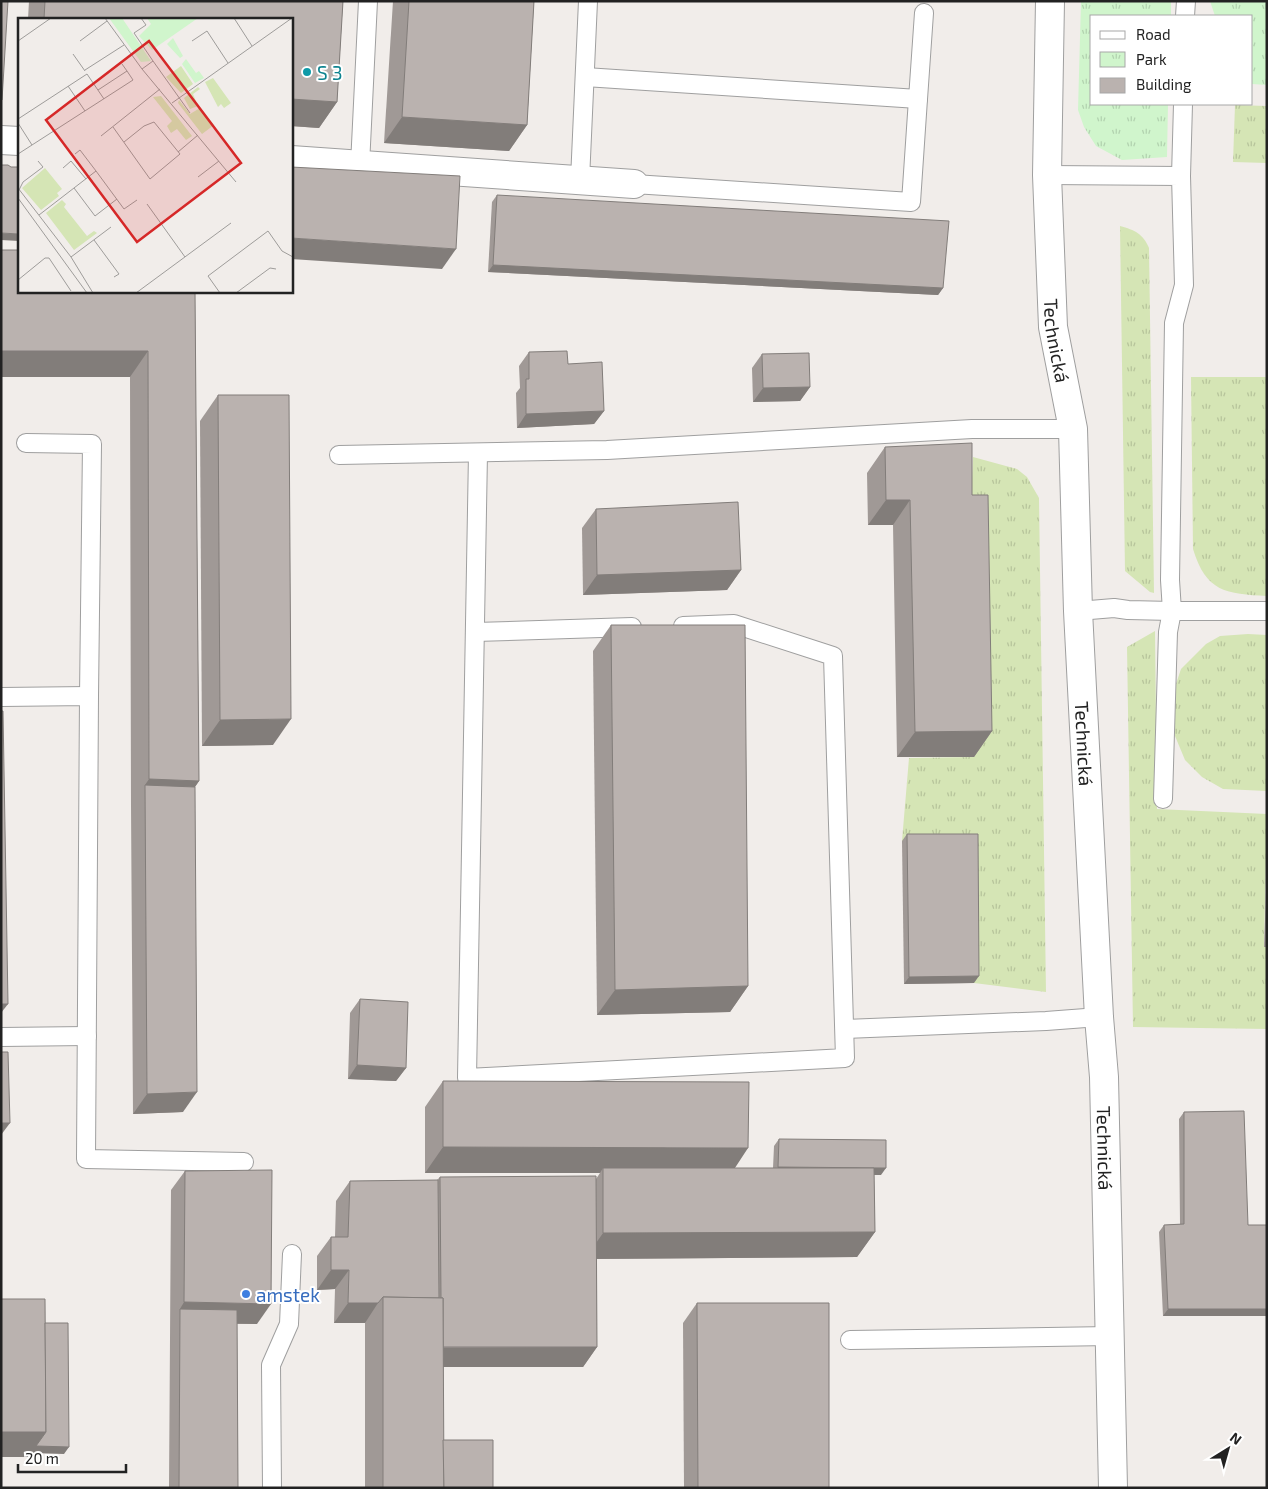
<svg xmlns="http://www.w3.org/2000/svg" width="1268" height="1489" viewBox="0 0 1268 1489" font-family="'Exo 2',sans-serif">
  <style>
    .grass { fill: url(#grass-tufts) }
    .park { fill: url(#park-tufts) }
    .lines { fill: none; stroke-linecap: round; stroke-linejoin: round }
    .service-casing { stroke: #9f9f9f; stroke-width: 20 }
    .minor-casing { stroke: #9f9f9f; stroke-width: 30 }
    .service { stroke: #fff; stroke-width: 18 }
    .minor { stroke: #fff; stroke-width: 28 }
    .wall { fill: #a09996 }
    .shaded-wall { fill: #827d7a }
    .building { fill: #bab2af; stroke: #827d7a }
    .culture-dot { fill: #0f9aa8; stroke: #fff; stroke-width: 2 }
    .shop-dot { fill: #3f7fe0; stroke: #fff; stroke-width: 2 }
    .labels { text-anchor: middle; dominant-baseline: central; stroke-width: 4; stroke-linejoin: round; paint-order: stroke }
    .culture-label { font-size: 19px; fill: #0d838f; stroke: #fff; text-anchor: start }
    .street-label { font-size: 19px; fill: #222; stroke: #fff }
    .shop-label { font-size: 19px; fill: #366cbe; stroke: #fff; text-anchor: start }
    .inset-road { fill: none; stroke: #9e9c9a; stroke-width: 1 }
    .view { fill: #d62828; fill-opacity: 0.15; stroke: #d62828; stroke-width: 2.5 }
    .inset-edge { fill: none; stroke: #222; stroke-width: 2.5 }
  </style>
  <defs>
    <pattern id="grass-tufts" width="24" height="20" patternUnits="userSpaceOnUse" patternTransform="scale(1.25)"><rect width="24" height="20" fill="#d5e5b5"/><path d="M3 7l-1-3M5 7V3M7 7l1-3M15 17l-1-3M17 17v-4M19 17l1-3" fill="none" stroke="#b7c49b"/></pattern>
    <pattern id="park-tufts" width="24" height="20" patternUnits="userSpaceOnUse" patternTransform="scale(1.25)"><rect width="24" height="20" fill="#d0f5cc"/><path d="M3 7l-1-3M5 7V3M7 7l1-3M15 17l-1-3M17 17v-4M19 17l1-3" fill="none" stroke="#b2d2af"/></pattern>
  </defs>
  <rect width="100%" height="100%" fill="#f1edea"/>
  <g class="grass">
    <path d="M1235,105L1267,106V163L1233,162Z"/>
    <path d="M1120,226C1135,230 1143,234 1149,248L1154,593L1150,592L1125,571Z"/>
    <path d="M1191,377H1267V596C1226,594 1206,592 1193,549Z"/>
    <path d="M973,457L1017,469L1027,477L1039,498L1046,992L974,983L902,841L909,758L973,757L970,521Z"/>
    <path d="M1155,631L1157,809L1267,814L1264,946L1267,947V1029L1133,1027L1127,647Z"/>
    <path d="M1248,634L1267,635V791L1223,789L1202,777L1185,760L1175,736L1174,690L1181,669L1206,644L1220,636Z"/>
  </g>
  <g class="park">
    <path d="M1081,1H1171V16H1092V104H1168L1167,157L1122,160L1096,146L1084,127L1078,110Z"/>
    <path d="M1210,1H1267V85L1252,84V16H1215Z"/>
  </g>
  <g class="lines">
    <g class="service-casing">
      <g id="service">
        <path d="M1185,16L1186,1"/>
        <path d="M585,77L918,99L924,13"/>
        <path d="M360,165L368,1"/>
        <path d="M1047,175L1181,176L1184,285L1174,323L1170,580L1172,611L1168,632L1163,799"/>
        <path d="M1181,176L1183,104"/>
        <path d="M580,180L588,1"/>
        <path d="M634,184L911,202L918,99"/>
        <path d="M26,443L92,444L89,696"/>
        <path d="M478,453L467,1078L845,1058L833,656L734,624L683,626"/>
        <path d="M339,455L607,450L972,429H1073"/>
        <path d="M1078,611L1114,608L1128,610L1172,611H1267"/>
        <path d="M475,632L632,627"/>
        <path d="M1,697L89,696L86,1159L244,1162"/>
        <path d="M845,1029L1046,1021L1099,1017"/>
        <path d="M1,1037L87,1036"/>
        <path d="M850,1340L1110,1336"/>
        <path d="M272,1488L271,1365L289,1324L292,1254"/>
      </g>
    </g>
    <g class="minor-casing">
      <g id="minor">
        <path id="s1" d="M1050,1L1047,175L1053,327L1073,429L1078,611L1099,1017L1104,1077L1113,1488"/>
        <path d="M1,140L19,141"/>
        <path d="M291,160L634,184"/>
      </g>
    </g>
    <use href="#service" class="service"/>
    <use href="#minor" class="minor"/>
  </g>
  <g class="wall">
    <path d="M29,1H343L337,102L319,128L291,126V19H28Z"/>
    <path d="M393,1H534L527,125L509,151L384,143Z"/>
    <path d="M497,195L943,288L938,295L488,272L492,202Z"/>
    <path d="M1,250L195,291L199,781L195,787L183,1112L133,1114L131,805L130,377H1Z"/>
    <path d="M529,352L568,364L604,411L594,424L517,428L516,393L520,388L519,366Z"/>
    <path d="M762,354L810,387L800,401L753,402L752,368Z"/>
    <path d="M218,395L273,745L202,746L200,421Z"/>
    <path d="M885,447L972,495L992,731L974,757H897L893,525H868L867,473Z"/>
    <path d="M596,509L741,570L727,590L583,595L582,528Z"/>
    <path d="M611,625L748,986L730,1012L597,1015L593,651Z"/>
    <path d="M907,834L974,983L904,984L902,841Z"/>
    <path d="M1267,865V947H1264Z"/>
    <path d="M360,999L406,1068L396,1081L348,1079L350,1013Z"/>
    <path d="M443,1081L734,1168H773L774,1146L779,1139L881,1175H874L875,1232L857,1257L597,1259V1347L583,1367H443V1440L493,1488H365V1323H334L335,1289L317,1290V1256L331,1237H335L336,1201L350,1181L437,1180L440,1177L596,1179L600,1173H425V1107Z"/>
    <path d="M1184,1112L1248,1225H1267V1316H1163L1159,1232L1164,1225L1180,1224L1179,1119Z"/>
    <path d="M185,1171L257,1324H237L238,1488H169L171,1190Z"/>
    <path d="M697,1303L829,1488H684L683,1323Z"/>
  </g>
  <g class="shaded-wall">
    <path d="M291,99L337,102L319,128L291,126Z"/>
    <path d="M402,117L527,125L509,151L384,143Z"/>
    <path d="M1,233L19,234V241L1,240Z"/>
    <path d="M291,238L456,249L442,269L291,259Z"/>
    <path d="M493,265L943,288L938,295L488,272Z"/>
    <path d="M1,351H148L130,377H1Z"/>
    <path d="M810,387L800,401L753,402L763,388Z"/>
    <path d="M604,411L594,424L517,428L526,414Z"/>
    <path d="M886,500H910L893,525H868Z"/>
    <path d="M741,570L727,590L583,595L597,575Z"/>
    <path d="M291,719L273,745L202,746L220,720Z"/>
    <path d="M992,731L974,757H897L915,732Z"/>
    <path d="M149,779L199,781L181,807L145,785Z"/>
    <path d="M979,976L974,983L904,984L909,977Z"/>
    <path d="M748,986L730,1012L597,1015L615,990Z"/>
    <path d="M1,1004H8L1,1013Z"/>
    <path d="M357,1065L406,1068L396,1081L348,1079Z"/>
    <path d="M197,1092L183,1112L133,1114L147,1094Z"/>
    <path d="M1,1123H10L1,1135Z"/>
    <path d="M443,1147L748,1148L731,1174L603,1168L600,1173H425Z"/>
    <path d="M778,1167L886,1168L881,1175L773,1174Z"/>
    <path d="M875,1232L857,1257L585,1259L603,1233Z"/>
    <path d="M331,1270H349L335,1289L317,1290Z"/>
    <path d="M184,1302L271,1304L257,1324L180,1322V1309Z"/>
    <path d="M348,1303H378L365,1323H334Z"/>
    <path d="M1168,1309H1267V1316H1163Z"/>
    <path d="M597,1347L583,1367H427L441,1348Z"/>
    <path d="M1,1432H46L69,1447L64,1454L31,1453L28,1457H1Z"/>
  </g>
  <g class="building">
    <path d="M1,1H8L2,100L1,99Z"/>
    <path d="M45,1H343L337,102L291,99V19H44Z"/>
    <path d="M409,1H534L527,125L402,117Z"/>
    <path d="M1,165H8L11,167H19V234L1,233Z"/>
    <path d="M291,167L460,176L456,249L291,238Z"/>
    <path d="M497,195L949,221L943,288L493,265Z"/>
    <path d="M1,250H19V291H195L199,781L149,779L148,351H1Z"/>
    <path d="M567,351L568,364L602,362L604,411L526,414V379H529V352Z"/>
    <path d="M809,353L810,387L763,388L762,354Z"/>
    <path d="M218,395H289L291,719L220,720Z"/>
    <path d="M972,443V495H988L992,731L915,732L910,500H886L885,447Z"/>
    <path d="M738,502L741,570L597,575L596,509Z"/>
    <path d="M611,625H745L748,986L615,990Z"/>
    <path d="M1,711H3L8,1004H1Z"/>
    <path d="M145,785L195,787L197,1092L147,1094Z"/>
    <path d="M907,834H978L979,976L909,977Z"/>
    <path d="M360,999L408,1002L406,1068L357,1065Z"/>
    <path d="M1,1052H8L10,1123H1Z"/>
    <path d="M443,1081L749,1082L748,1148L443,1147Z"/>
    <path d="M1244,1111L1248,1225H1267V1309H1168L1164,1225L1184,1224V1112Z"/>
    <path d="M779,1139L886,1140V1168L778,1167Z"/>
    <path d="M603,1168H874L875,1232L603,1233Z"/>
    <path d="M272,1170L271,1304L184,1302L185,1171Z"/>
    <path d="M596,1176L597,1347H443V1298H441L440,1177Z"/>
    <path d="M438,1180L439,1298L383,1297L378,1303H348L349,1270H331V1237H348L350,1181Z"/>
    <path d="M383,1297L443,1298L444,1488H383Z"/>
    <path d="M1,1299H45L46,1432H1Z"/>
    <path d="M697,1303H829V1488H698Z"/>
    <path d="M180,1309L237,1310L238,1488H179Z"/>
    <path d="M45,1323H68L69,1447L36,1446L46,1432Z"/>
    <path d="M443,1440H493V1488H444Z"/>
  </g>
  <circle class="culture-dot" cx="307" cy="72" r="5"/>
  <circle class="shop-dot" cx="246" cy="1294" r="5"/>
  <g class="labels">
    <g class="culture-label">
      <text x="317" y="72">S 3</text>
    </g>
    <g class="street-label">
      <text stroke="none"><textPath href="#s1" startOffset="340">Technická</textPath></text>
      <text stroke="none"><textPath href="#s1" startOffset="745">Technická</textPath></text>
      <text stroke="none"><textPath href="#s1" startOffset="1150">Technická</textPath></text>
    </g>
    <g class="shop-label">
      <text x="256" y="1294">amstek</text>
    </g>
  </g>
  <g transform="translate(18 18)">
    <rect width="275" height="275" fill="#f1edea"/>
    <path d="M163,48L175,66L163,75L148,59ZM195,60L213,85L206,90L203,86L200,89L187,64ZM180,69L182,71L175,76L180,88L172,91L166,80ZM143,78L174,118L168,122L159,111L153,115L149,108L154,103L135,79ZM161,82L172,96L182,90L196,107L184,116L160,85ZM27,150L44,171L39,175L41,178L23,192L4,170ZM44,182L48,186L46,189L69,218L76,213L79,215L56,232L28,195Z" fill="#d5e5b5"/>
    <path d="M91,0H104L133,43L123,44ZM129,0L163,1L180,0L134,32L121,18L133,6ZM155,20L165,38L162,40L149,26ZM168,41L178,55L181,53L186,60L177,65L164,46Z" fill="#d0f5cc"/>
    <path class="inset-road" d="M87,0L124,51L218,164M123,0L128,7L116,15L135,43M216,0L234,28M0,23L33,0M62,23L89,3M174,23L189,13L210,45M55,36L67,53M124,51L135,43L172,95M67,52L106,27M50,68L67,93M80,72L109,53L104,46M154,85L274,0M0,101L69,56L86,81M0,105L14,127M95,109L132,161L162,136L136,104L126,108L106,124M83,118L142,71M160,134L180,117M0,136L115,62L109,53M57,136L62,132L78,153M45,150L53,143L68,161M180,159L201,143M0,170L53,239L75,275M56,170L77,198L99,181M1,172L5,164L25,149L20,143M0,180L69,275M129,186L167,239M21,197L78,153L106,191L119,182M76,222L101,256L96,259M53,239L93,209M0,262L27,240H31L53,273M118,275L213,205M202,275L190,258L250,213L264,233L275,239M218,275L252,250L258,251"/>
    <path class="view" d="M131,23L223,145L119,224L28,102Z"/>
    <rect width="275" height="275" class="inset-edge"/>
  </g>
  <rect width="1268" height="1489" fill="none" stroke="#222222" stroke-width="5"/>
  <rect x="1090" y="15" width="162" height="90" fill="#ffffff" stroke="#a7a7a7"/>
  <rect x="1100" y="31" width="25" height="8" fill="#ffffff" stroke="#a7a7a7"/>
  <text x="1136" y="40" font-size="15" fill="#222222">Road</text>
  <rect x="1100" y="52" width="25" height="15" fill="url(#park-tufts)" stroke="#a7a7a7"/>
  <text x="1136" y="65" font-size="15" fill="#222222">Park</text>
  <rect x="1100" y="78" width="25" height="15" fill="#bab2af" stroke="#a7a7a7"/>
  <text x="1136" y="90" font-size="15" fill="#222222">Building</text>
  <g transform="translate(1228 1449) rotate(37)" stroke="#ffffff" stroke-width="4" paint-order="stroke">
  <path d="M0-4L9 19L0 12L-9 19Z" fill="#222222"/>
  <text y="-8" font-size="14" font-weight="bold" text-anchor="middle" fill="#222222">N</text>
  </g>
  <path d="M18 1464v8h108v-8" fill="none" stroke="#222222" stroke-width="2.5"/>
  <text x="25" y="1464" font-size="15" fill="#222222" stroke="#ffffff" stroke-width="4" paint-order="stroke">20 m</text>
</svg>
